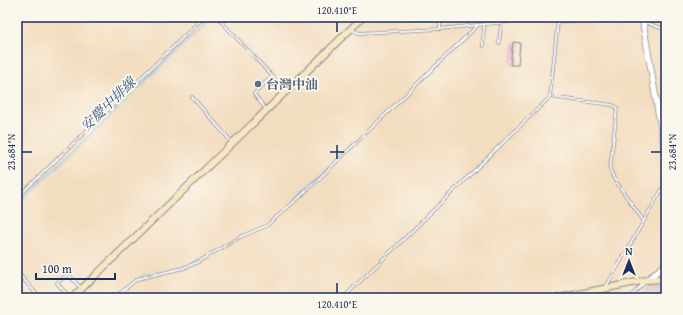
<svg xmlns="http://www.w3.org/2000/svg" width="683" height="315" viewBox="0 0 683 315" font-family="'Gentium Book Plus','Noto Serif TC',serif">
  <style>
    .industrial { fill: #d2bec3 }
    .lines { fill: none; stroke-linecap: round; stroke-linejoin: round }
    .stream { stroke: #67bde4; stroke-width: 1.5 }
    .building { fill: #e3adc0 }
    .service-casing { stroke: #87868f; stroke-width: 3.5 }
    .tertiary-casing { stroke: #87868f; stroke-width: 7 }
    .secondary-casing { stroke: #87868f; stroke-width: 8 }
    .service { stroke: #fff; stroke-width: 2 }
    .tertiary { stroke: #fff; stroke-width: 5.5 }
    .secondary { stroke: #f7e8c3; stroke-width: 6 }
    .ticks { fill: none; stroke: #1b2f5e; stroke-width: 1.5 }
    .service-dot { fill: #5c6f8a; stroke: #fbf7ec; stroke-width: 1.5 }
    .labels { text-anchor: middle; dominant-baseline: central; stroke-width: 4; stroke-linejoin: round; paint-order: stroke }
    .service-label { font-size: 13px; font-weight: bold; fill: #4e5e75; stroke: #fbf7ec; text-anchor: start }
    .water-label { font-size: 14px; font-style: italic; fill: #325a86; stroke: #fbf7ec }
    .neatline { fill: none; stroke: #1b2f5e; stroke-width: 1.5 }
    .ticks-label { font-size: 10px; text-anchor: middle; fill: #1b2f5e }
  </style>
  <rect width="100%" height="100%" fill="#fbf7ec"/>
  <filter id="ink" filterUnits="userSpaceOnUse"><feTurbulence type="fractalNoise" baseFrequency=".025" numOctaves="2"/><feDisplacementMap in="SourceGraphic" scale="8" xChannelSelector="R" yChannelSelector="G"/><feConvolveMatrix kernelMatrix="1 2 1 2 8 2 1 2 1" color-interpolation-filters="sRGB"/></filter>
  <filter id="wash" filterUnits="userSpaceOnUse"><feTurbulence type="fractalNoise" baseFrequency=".012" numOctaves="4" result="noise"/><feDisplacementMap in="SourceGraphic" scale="16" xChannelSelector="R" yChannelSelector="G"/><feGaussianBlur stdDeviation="0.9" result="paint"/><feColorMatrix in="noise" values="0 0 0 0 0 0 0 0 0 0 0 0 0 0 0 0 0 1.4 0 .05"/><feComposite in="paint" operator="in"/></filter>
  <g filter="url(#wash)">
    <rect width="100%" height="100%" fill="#f3ddc0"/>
    <path class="industrial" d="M666,285V298H639L647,286Z"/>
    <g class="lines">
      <g class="stream">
        <path d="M296,199L355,142"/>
        <path d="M17,205L212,17"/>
        <path d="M193,263L200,259"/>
        <path d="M178,268L186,266"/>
        <path d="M141,277L161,272"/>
      </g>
    </g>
    <g id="blocks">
      <path class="building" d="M513,42L520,43L518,65H510Z"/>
    </g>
  </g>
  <g filter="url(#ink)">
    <use href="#blocks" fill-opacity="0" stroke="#87868f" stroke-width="1"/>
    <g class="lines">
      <g class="service-casing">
        <g id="service">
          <path d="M217,17L285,90"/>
          <path d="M620,17L642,21L666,30"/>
          <path d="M440,29V17"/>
          <path d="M352,30L359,33L440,29L553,17C564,24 574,21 586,17"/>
          <path d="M499,43L501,24"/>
          <path d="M483,46L484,25"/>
          <path d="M192,97L231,141"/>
          <path d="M550,97L613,105L617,108L610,169L614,179L643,220"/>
          <path d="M265,108L254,94L268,80L282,93"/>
          <path d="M17,198L204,17"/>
          <path d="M17,272L40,298"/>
          <path d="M606,287L666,182"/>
          <path d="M50,297L51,298"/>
          <path d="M70,298L57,283L68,274L81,288"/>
          <path d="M114,298L137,279L183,268L196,263L240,237L266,226L301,196L477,26"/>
          <path d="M343,298L550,97L558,20"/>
          <path d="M629,298L645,282"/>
        </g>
      </g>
      <g class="tertiary-casing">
        <g id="tertiary">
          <path d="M642,17L666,158"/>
          <path d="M647,280L666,264"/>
        </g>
      </g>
      <g class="secondary-casing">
        <g id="secondary">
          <path d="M72,298L363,17"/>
          <path d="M558,298L647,280L666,279"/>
        </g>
      </g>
      <use href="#service" class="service"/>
      <use href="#tertiary" class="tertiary"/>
      <use href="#secondary" class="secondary"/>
    </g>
  </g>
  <path class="ticks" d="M337,22V32M337,145V159M22,152H32M330,152H344M651,152H661M337,283V293"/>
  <circle class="service-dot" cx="258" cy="84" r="4"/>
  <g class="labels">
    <g class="service-label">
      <text x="266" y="84">台灣中油</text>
    </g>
    <g class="water-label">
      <text transform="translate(108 104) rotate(-44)">安慶中排線</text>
    </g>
  </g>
  <rect width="683" height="315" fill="none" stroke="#fbf7ec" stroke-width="44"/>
  <g transform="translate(629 261)" stroke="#fbf7ec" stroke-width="3" paint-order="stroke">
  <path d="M0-3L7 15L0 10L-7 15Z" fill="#1b2f5e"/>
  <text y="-6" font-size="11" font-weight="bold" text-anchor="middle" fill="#1b2f5e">N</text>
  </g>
  <path d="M36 273v6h79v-6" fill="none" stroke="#1b2f5e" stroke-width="2"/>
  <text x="42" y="273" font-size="12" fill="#1b2f5e" stroke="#fbf7ec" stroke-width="3" paint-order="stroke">100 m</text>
  <rect x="22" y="22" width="639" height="271" class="neatline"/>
  <g class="ticks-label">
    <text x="337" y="14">120.410°E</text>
    <text transform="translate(11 152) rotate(-90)" y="4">23.684°N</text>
    <text transform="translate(672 152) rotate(-90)" y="4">23.684°N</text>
    <text x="337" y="308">120.410°E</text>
  </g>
</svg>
